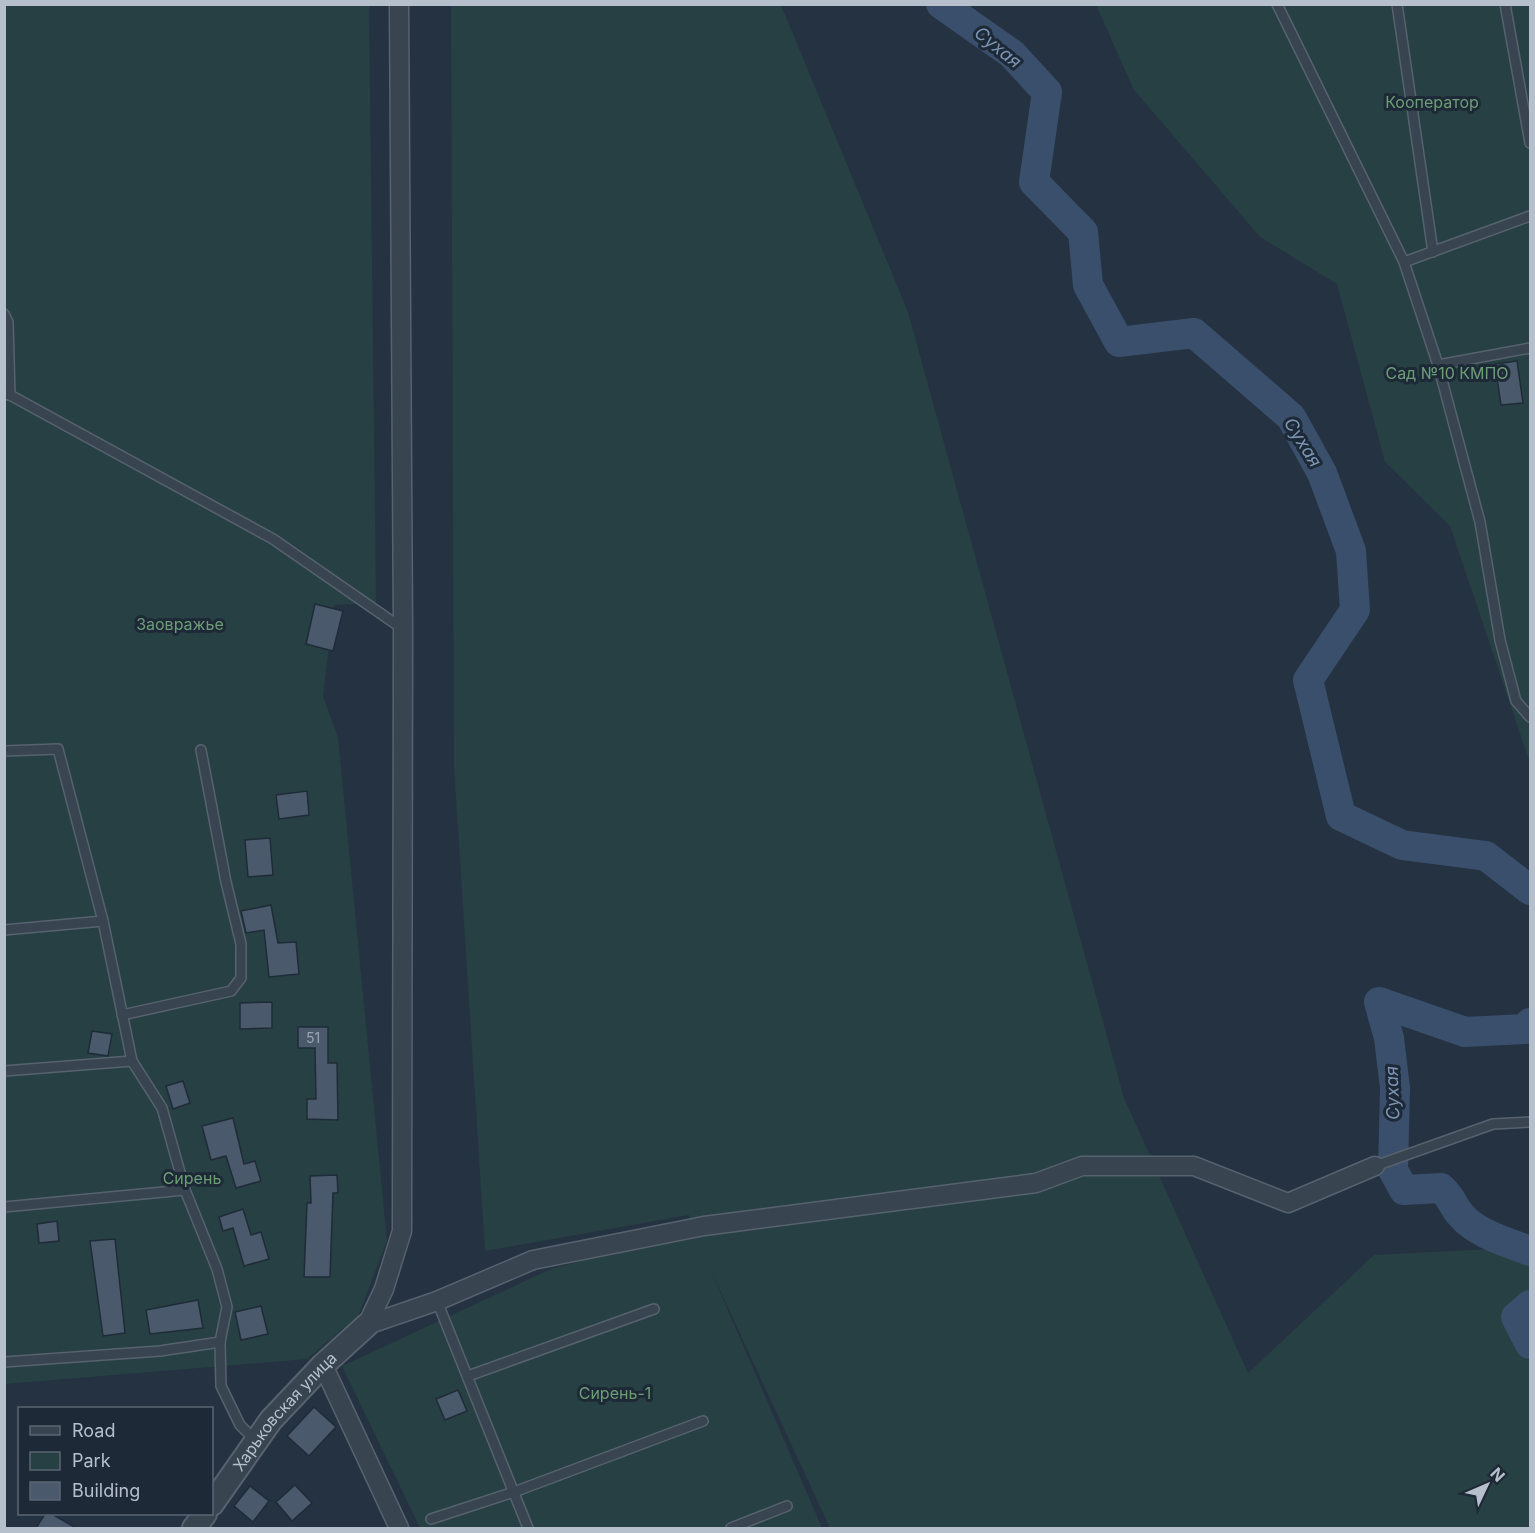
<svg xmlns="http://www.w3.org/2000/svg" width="1535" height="1533" viewBox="0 0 1535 1533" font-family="Inter,sans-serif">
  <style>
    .green { fill: #274043 }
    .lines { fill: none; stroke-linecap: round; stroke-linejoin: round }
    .river { stroke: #3a4f6b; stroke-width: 30 }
    .building { fill: #4a596b; stroke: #202b39; stroke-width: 1.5 }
    .service-casing { stroke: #57626f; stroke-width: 12 }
    .minor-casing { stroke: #57626f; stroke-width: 21 }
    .tertiary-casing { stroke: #57626f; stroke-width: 26 }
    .service { stroke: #394451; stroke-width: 9 }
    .minor { stroke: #394451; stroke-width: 18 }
    .tertiary { stroke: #394451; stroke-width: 22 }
    .labels { text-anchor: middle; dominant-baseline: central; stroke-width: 6; stroke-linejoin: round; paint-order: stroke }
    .number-label { font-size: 14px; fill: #9ba6b4 }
    .park-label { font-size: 16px; fill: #6c9d76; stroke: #1e2937 }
    .street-label { font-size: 16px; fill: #b6bfcc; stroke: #1e2937 }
    .water-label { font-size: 18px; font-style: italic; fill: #7c95b4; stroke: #1e2937 }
  </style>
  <rect width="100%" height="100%" fill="#253242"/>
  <g class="green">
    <path d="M5,5H369L376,603L334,605L323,696L338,737L387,1241L358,1316L307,1359L5,1384Z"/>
    <path d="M451,5H781L908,312L1124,1098L1248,1373L1374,1255L1530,1247V1528H830L711,1271L822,1528H420L342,1366L551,1269L694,1232L689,1215L485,1251L454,767Z"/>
    <path d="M1096,5H1530V763L1450,526L1385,462L1337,284L1260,237L1134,90Z"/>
  </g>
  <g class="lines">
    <g class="river">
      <path d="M941,4L1012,54L1047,92L1034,182L1083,232L1088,285L1119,342L1194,333L1291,417L1322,473L1351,551L1355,610L1308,680L1341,816L1402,845L1486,856L1530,890"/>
      <path d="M1530,1023L1525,1029L1465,1032L1379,1002L1389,1038L1395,1088L1393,1170L1404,1190L1441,1188C1453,1199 1452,1205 1460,1214C1476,1234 1507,1242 1530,1251"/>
      <path d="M1530,1305L1516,1317L1530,1344"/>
    </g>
  </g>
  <g class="building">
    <path d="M1517,361L1523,403L1501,405L1495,364Z"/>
    <path d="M315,604L343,611L333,651L306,644Z"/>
    <path d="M307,791L309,815L279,819L276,795Z"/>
    <path d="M270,838L273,875L248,877L245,840Z"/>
    <path d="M271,905L278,943L296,942L299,974L269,977L264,930L246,933L241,911Z"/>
    <path d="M272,1002V1028L240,1029V1003Z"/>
    <path d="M298,1027H328V1063H337L338,1120L307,1119V1099H316L315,1048H298Z"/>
    <path d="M92,1031L112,1034L108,1056L88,1053Z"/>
    <path d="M183,1081L190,1103L173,1109L166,1086Z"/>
    <path d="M233,1118L244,1164L255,1161L261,1181L236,1188L226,1156L211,1160L202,1126Z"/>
    <path d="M337,1175L338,1193H333L330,1277H304L307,1203H311L310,1176Z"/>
    <path d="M243,1209L251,1235L261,1232L269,1259L244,1266L233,1228L223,1231L219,1217Z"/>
    <path d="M57,1221L59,1241L39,1243L37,1224Z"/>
    <path d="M115,1239L125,1333L103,1336L90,1241Z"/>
    <path d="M198,1300L203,1328L150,1334L146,1310Z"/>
    <path d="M261,1306L268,1334L241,1340L235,1312Z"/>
    <path d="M458,1390L467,1411L445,1420L436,1399Z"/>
    <path d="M314,1407L336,1427L309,1456L287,1436Z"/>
    <path d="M295,1485L312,1503L292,1521L276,1502Z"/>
    <path d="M250,1486L269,1501L253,1522L234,1506Z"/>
    <path d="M45,1514H52L76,1528H36Z"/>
  </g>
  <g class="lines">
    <g class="service-casing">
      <g id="service">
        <path d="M1277,4L1404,262L1438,365L1480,522L1500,640L1516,701L1530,717"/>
        <path d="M1397,4L1433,252"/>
        <path d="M1505,4L1530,143"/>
        <path d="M1404,262L1530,216"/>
        <path d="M4,314L8,322L10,395"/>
        <path d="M1438,365L1530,348"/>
        <path d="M4,394L10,395L273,539L403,629"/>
        <path d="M4,751L58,749L103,921L132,1061L162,1108L185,1190L217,1269L227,1307L220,1342L160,1351L4,1362"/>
        <path d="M4,930L103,921"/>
        <path d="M122,1015L231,991L241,978V944L226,882L201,750"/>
        <path d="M4,1071L132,1061"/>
        <path d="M1375,1166L1493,1124L1530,1122"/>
        <path d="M4,1207L185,1190"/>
        <path d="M437,1301L528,1528"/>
        <path d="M220,1342L221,1386L240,1425L255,1440"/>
        <path d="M468,1376L654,1309"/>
        <path d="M431,1519L514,1492L703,1421"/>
        <path d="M731,1528L787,1506"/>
      </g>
    </g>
    <g class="minor-casing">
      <g id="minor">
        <path d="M367,1325L384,1289L402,1231L403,629L399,4"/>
        <path d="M367,1325L437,1301L533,1260L704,1226L1036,1183L1082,1166H1194L1288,1203L1375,1166"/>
        <path d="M323,1365L399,1528"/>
      </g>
    </g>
    <g class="tertiary-casing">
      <g id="tertiary">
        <path id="s1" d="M212,1504L271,1420L323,1365L367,1325"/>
        <path d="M194,1528L205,1514"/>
      </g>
    </g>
    <use href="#service" class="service"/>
    <use href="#minor" class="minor"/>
    <use href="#tertiary" class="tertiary"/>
  </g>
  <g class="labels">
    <g class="number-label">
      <text x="313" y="1037">51</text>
    </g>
    <g class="park-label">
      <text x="1432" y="102">Кооператор</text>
      <text x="1447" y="373">Сад №10 КМПО</text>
      <text x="180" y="624">Заовражье</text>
      <text x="192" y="1178">Сирень</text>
      <text x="615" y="1393">Сирень-1</text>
    </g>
    <g class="street-label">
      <text stroke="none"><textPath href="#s1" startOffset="118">Харьковская улица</textPath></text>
    </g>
    <g class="water-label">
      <text transform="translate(998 47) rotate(39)">Сухая</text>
      <text transform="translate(1303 442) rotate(58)">Сухая</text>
      <text transform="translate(1392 1093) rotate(-92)">Сухая</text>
    </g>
  </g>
  <rect width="1535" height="1533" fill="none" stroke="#b6bfcc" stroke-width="12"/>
  <rect x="18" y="1407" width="195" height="108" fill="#1e2937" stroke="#5b6573" stroke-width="1.5"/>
  <rect x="30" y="1426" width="30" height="9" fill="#394451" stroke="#5b6573" stroke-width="1.5"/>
  <text x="72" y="1437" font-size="18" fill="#b6bfcc">Road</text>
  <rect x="30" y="1452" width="30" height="18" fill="#274043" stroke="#5b6573" stroke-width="1.5"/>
  <text x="72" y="1467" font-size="18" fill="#b6bfcc">Park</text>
  <rect x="30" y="1482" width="30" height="18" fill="#4a596b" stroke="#5b6573" stroke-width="1.5"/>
  <text x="72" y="1497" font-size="18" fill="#b6bfcc">Building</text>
  <g transform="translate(1487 1485) rotate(46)" stroke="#1e2937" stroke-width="4.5" paint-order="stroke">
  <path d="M0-4.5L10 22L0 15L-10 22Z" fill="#b6bfcc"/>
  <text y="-9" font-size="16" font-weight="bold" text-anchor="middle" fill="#b6bfcc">N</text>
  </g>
</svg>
